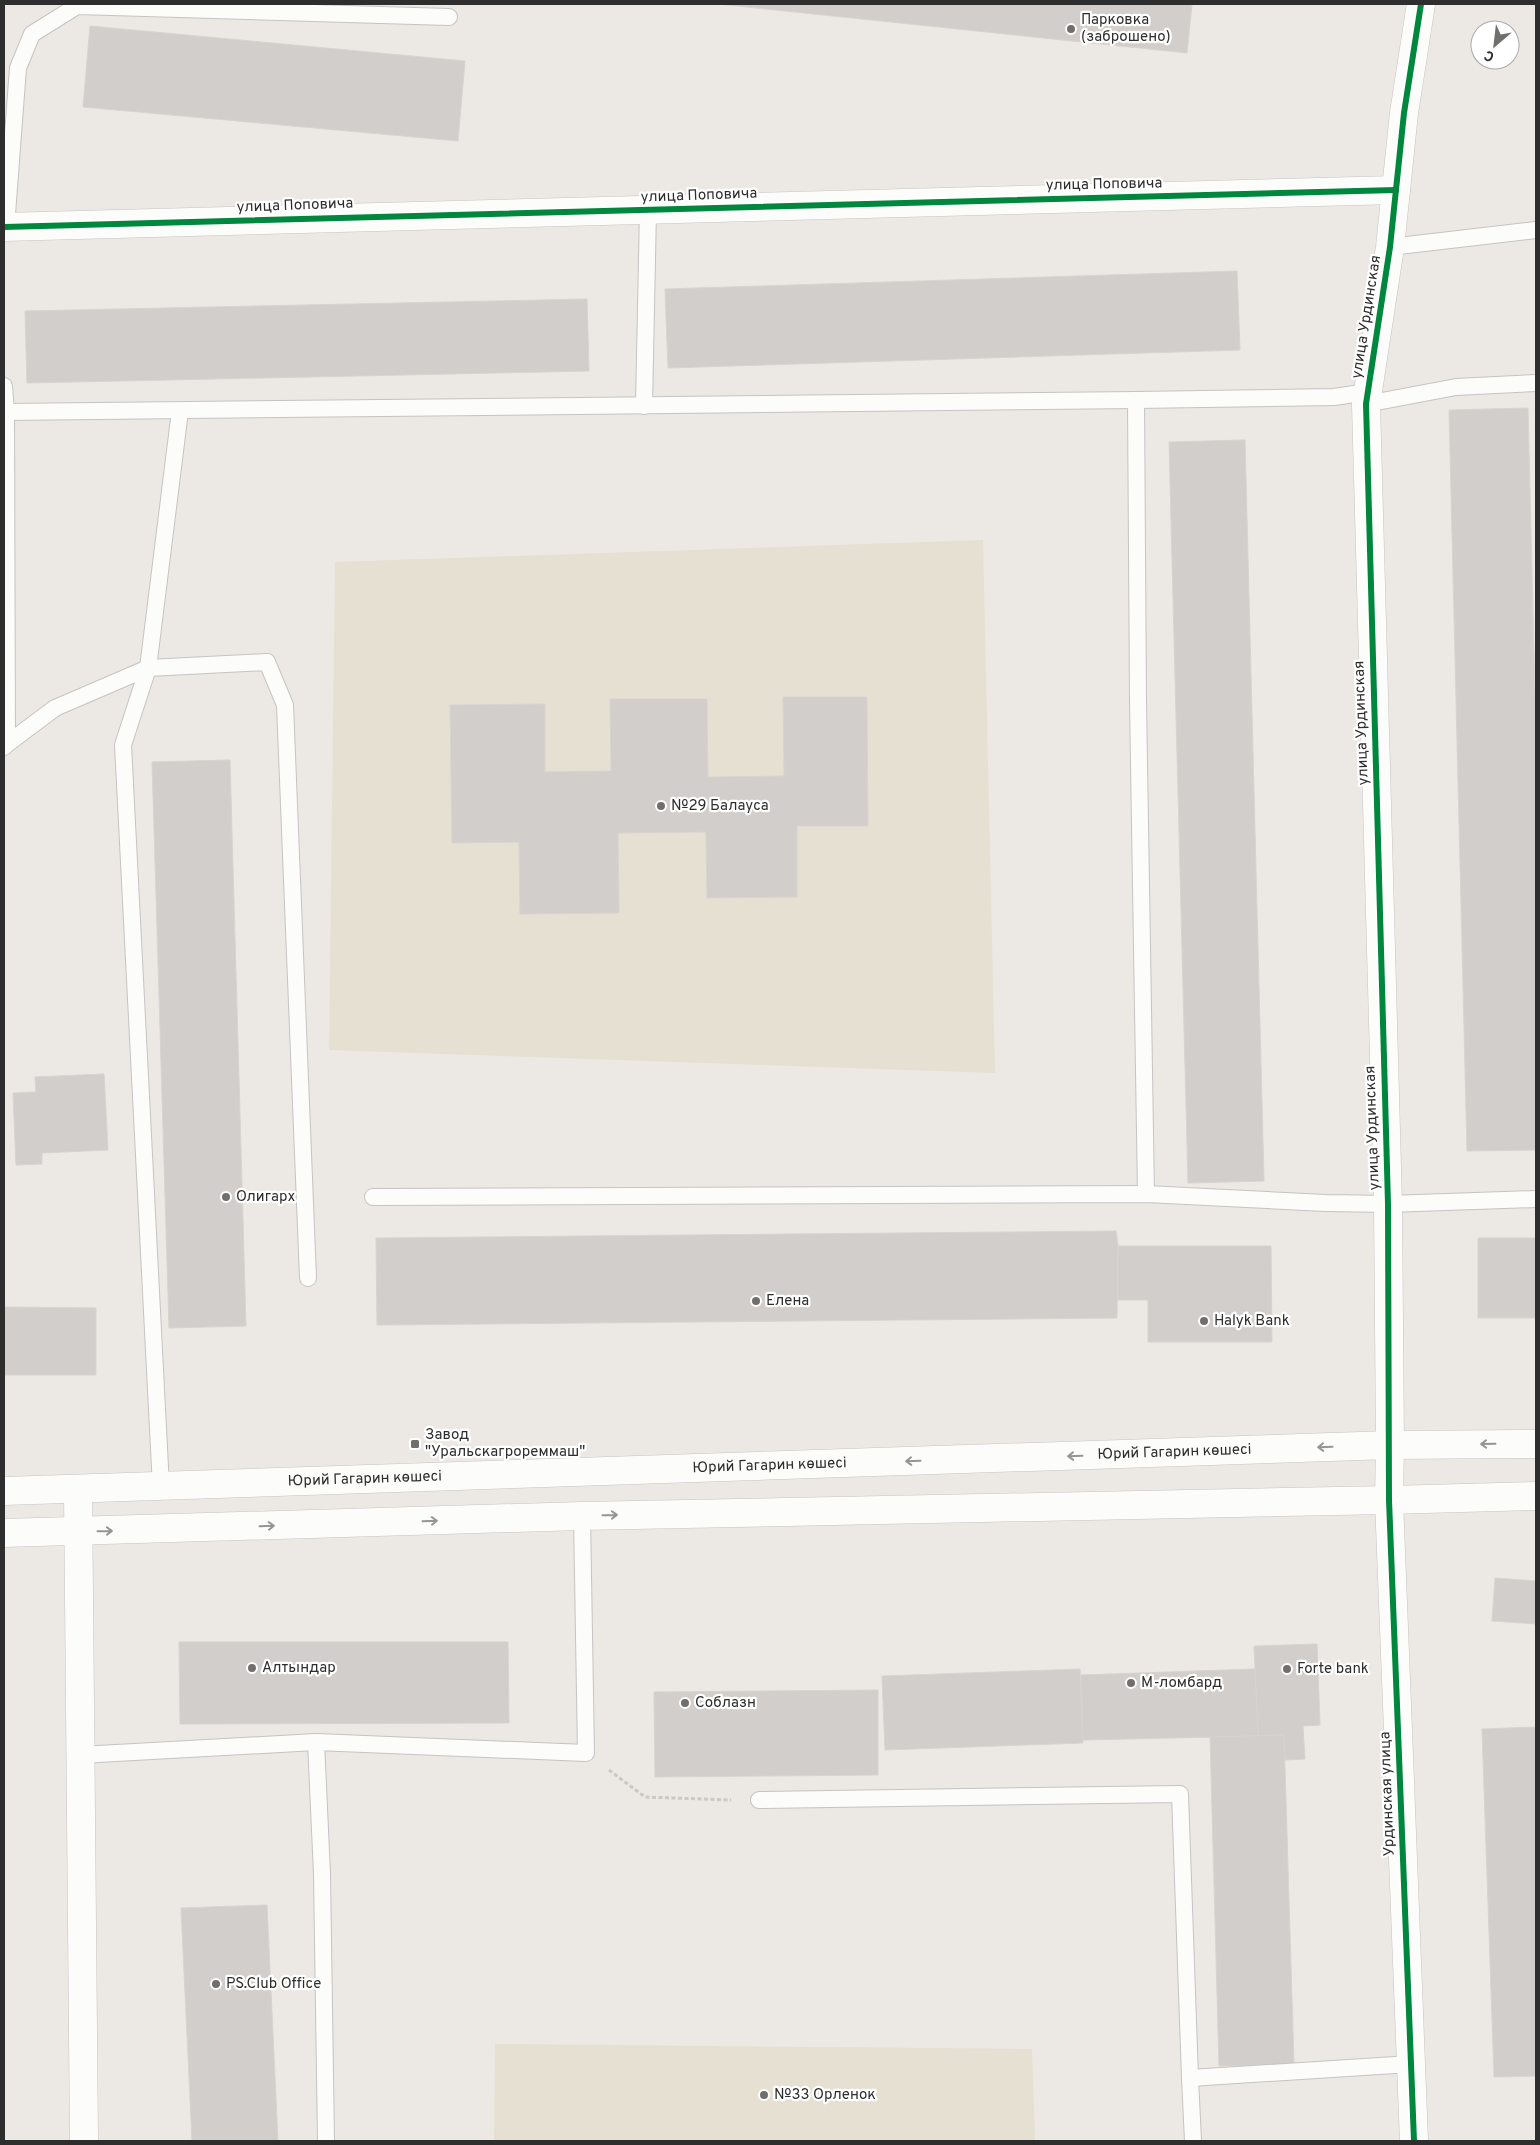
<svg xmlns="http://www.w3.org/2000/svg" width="1540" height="2145" viewBox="0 0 1540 2145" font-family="Overpass,sans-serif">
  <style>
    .education { fill: #e6e0d3 }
    .building { fill: #d1cecb; stroke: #d7d4d0 }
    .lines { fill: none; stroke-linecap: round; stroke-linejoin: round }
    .lane-casing { stroke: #c5c4c5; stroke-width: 18 }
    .street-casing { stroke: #c5c4c5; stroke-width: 29 }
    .secondary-casing { stroke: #c5c4c5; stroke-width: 29 }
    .path { stroke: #c9c9c8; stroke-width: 3; stroke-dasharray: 4 2.5; stroke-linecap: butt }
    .lane { stroke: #fcfcfb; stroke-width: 16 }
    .street { stroke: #fcfcfb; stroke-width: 28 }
    .secondary { stroke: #fcfcfb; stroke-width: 28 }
    .cycleway-casing { stroke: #fff; stroke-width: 9 }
    .cycleway { stroke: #00873e; stroke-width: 6 }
    .oneway { stroke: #959594 }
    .poi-dot { fill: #706f6e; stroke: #fff; stroke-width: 2 }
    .labels { text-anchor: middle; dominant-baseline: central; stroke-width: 4.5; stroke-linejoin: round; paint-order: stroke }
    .poi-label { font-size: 15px; fill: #2e2e2e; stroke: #fff; text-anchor: start }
    .street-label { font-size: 15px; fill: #2e2e2e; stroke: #fff }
  </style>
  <rect width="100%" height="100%" fill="#ece8e4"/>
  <g class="education">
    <path d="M983,540L995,1073L329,1050L335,562Z"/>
    <path d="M495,2044L1032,2049L1035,2141H494Z"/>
  </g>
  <g class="building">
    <path d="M718,4H1192L1187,53Z"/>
    <path d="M90,26L465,61L458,141L83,107Z"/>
    <path d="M1237,271L1240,350L668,368L665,289Z"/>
    <path d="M587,299L589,371L27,383L25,311Z"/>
    <path d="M1528,408L1536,731V1150L1467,1151L1449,410Z"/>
    <path d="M1245,440L1264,1181L1188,1183L1169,442Z"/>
    <path d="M783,697H867L868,826H797V897L707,898L706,832L618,833L619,913L520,914L519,842L452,843L450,705L545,704V772L611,771L610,699H707L708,777L784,776Z"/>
    <path d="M230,760L246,1326L169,1328L152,762Z"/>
    <path d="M104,1074L108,1150L42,1153V1164L16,1165L13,1093L36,1092L35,1077Z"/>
    <path d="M1116,1231L1118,1246L1117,1318L377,1325L376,1238Z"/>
    <rect x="1478" y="1238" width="58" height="80"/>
    <path d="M1118,1246H1271L1272,1342H1148V1300H1118Z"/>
    <path d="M4,1307L96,1308V1375H4Z"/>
    <path d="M1495,1578L1536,1581V1624L1492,1621Z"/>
    <path d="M179,1642H508L509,1723L180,1724Z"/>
    <path d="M1317,1644L1320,1725L1303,1726L1305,1759L1285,1760L1284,1735L1258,1736L1254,1646Z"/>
    <path d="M1080,1669L1083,1743L885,1750L882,1676Z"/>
    <path d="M1255,1669L1258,1736L1083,1740L1081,1675Z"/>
    <path d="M878,1690V1775L655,1777L654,1692Z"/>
    <path d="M1536,1727V2076L1494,2077L1482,1729Z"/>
    <path d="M1284,1735L1294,2064L1219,2066L1210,1737Z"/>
    <path d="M267,1905L278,2141H192L181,1908Z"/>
  </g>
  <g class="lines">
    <g class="lane-casing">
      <g id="lane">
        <path d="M6,227L18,68L32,34L77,6L449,17"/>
        <path d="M1390,247L1536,230"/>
        <path d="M4,386L6,412L7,744L4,747"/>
        <path d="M1136,400L1138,701L1146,1194"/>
        <path d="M1366,404L1456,387L1536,383"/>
        <path d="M644,406L648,210"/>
        <path d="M6,412L1136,400L1334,397L1368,392"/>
        <path d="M7,744L55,708L148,668L267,662L285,705L308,1278"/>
        <path d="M373,1197L1146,1194L1325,1203L1388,1204L1536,1199"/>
        <path d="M161,1487L123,745L148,668L180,411"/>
        <path d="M316,1742L322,1874L326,2141"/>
        <path d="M80,1755L316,1742L586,1753L582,1516"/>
        <path d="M759,1800L1180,1794L1190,2078L1411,2064"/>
        <path d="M1190,2078L1193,2141"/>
      </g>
    </g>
    <g class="street-casing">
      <g id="street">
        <path d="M4,227L1396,190"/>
        <path d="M1390,1445L1388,1204L1366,404L1390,247L1404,113L1421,4"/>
        <path d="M78,1490L84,2141"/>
      </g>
    </g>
    <g class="secondary-casing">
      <g id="secondary">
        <path d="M1390,1445L1389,1500L1414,2141"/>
        <path id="s1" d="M4,1491L1390,1445L1536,1444"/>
        <path d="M4,1533L582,1516L1389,1500L1536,1496"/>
      </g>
    </g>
    <path class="path" d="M609,1770L645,1797L731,1800"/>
    <use href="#lane" class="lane"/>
    <use href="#street" class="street"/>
    <use href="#secondary" class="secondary"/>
    <g class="cycleway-casing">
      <g id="cycleway">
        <path d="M4,227L1396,190"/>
        <path d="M1414,2141L1389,1500L1388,1204L1366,404L1390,247L1404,113L1421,4"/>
      </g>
    </g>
    <use href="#cycleway" class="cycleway"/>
  </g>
  <defs><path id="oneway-shaft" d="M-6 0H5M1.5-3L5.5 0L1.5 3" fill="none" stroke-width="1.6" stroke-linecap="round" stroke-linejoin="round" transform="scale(1.25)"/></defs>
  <g class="oneway">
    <use href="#oneway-shaft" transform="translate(1488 1444) rotate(179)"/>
    <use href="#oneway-shaft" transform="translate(1325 1447) rotate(178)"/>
    <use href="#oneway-shaft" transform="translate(1075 1456) rotate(178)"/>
    <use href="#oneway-shaft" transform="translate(913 1461) rotate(178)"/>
    <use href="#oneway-shaft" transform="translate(610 1515) rotate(-1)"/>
    <use href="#oneway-shaft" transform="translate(430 1521) rotate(-2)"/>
    <use href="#oneway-shaft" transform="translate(267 1526) rotate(-2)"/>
    <use href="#oneway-shaft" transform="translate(105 1531) rotate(-1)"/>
  </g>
  <g class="poi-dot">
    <circle cx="1071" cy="29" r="5"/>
    <circle cx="661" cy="806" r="5"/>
    <circle cx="226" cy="1197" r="5"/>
    <circle cx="756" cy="1301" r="5"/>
    <circle cx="1204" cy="1321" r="5"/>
    <rect x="410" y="1439" width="10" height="10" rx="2.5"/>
    <circle cx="252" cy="1668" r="5"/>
    <circle cx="1287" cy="1669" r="5"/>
    <circle cx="1131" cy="1683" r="5"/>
    <circle cx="685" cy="1703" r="5"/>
    <circle cx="216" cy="1984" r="5"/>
    <circle cx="764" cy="2095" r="5"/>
  </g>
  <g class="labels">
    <g class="poi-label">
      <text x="1081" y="20">Парковка<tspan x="1081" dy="17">(заброшено)</tspan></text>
      <text x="671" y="806">№29 Балауса</text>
      <text x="236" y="1197">Олигарх</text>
      <text x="766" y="1301">Елена</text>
      <text x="1214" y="1321">Halyk Bank</text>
      <text x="425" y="1435">Завод<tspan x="425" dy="17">"Уральскагрореммаш"</tspan></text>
      <text x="262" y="1668">Алтындар</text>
      <text x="1297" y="1669">Forte bank</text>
      <text x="1141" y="1683">М-ломбард</text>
      <text x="695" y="1703">Соблазн</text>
      <text x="226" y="1984">PS.Club Office</text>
      <text x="774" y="2095">№33 Орленок</text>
    </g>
    <g class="street-label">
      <text transform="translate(1104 185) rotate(-1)">улица Поповича</text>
      <text transform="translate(699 196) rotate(-2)">улица Поповича</text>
      <text transform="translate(295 206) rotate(-2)">улица Поповича</text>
      <text transform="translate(1367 317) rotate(-81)">улица Урдинская</text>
      <text transform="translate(1362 723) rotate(-92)">улица Урдинская</text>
      <text transform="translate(1373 1128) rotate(-92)">улица Урдинская</text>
      <text stroke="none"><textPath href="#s1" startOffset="1171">Юрий Гагарин көшесі</textPath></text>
      <text stroke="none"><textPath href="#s1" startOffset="766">Юрий Гагарин көшесі</textPath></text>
      <text stroke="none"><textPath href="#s1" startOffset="361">Юрий Гагарин көшесі</textPath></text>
      <text transform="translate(1388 1794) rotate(-92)">Урдинская улица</text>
    </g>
  </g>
  <rect width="1540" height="2145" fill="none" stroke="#2e2e2e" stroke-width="10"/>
  <g transform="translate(1495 45) rotate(208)"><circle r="24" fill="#ffffff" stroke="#ababab"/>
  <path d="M0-4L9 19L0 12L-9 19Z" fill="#706f6e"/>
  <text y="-8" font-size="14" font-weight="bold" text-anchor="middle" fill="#2e2e2e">С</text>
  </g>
</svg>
